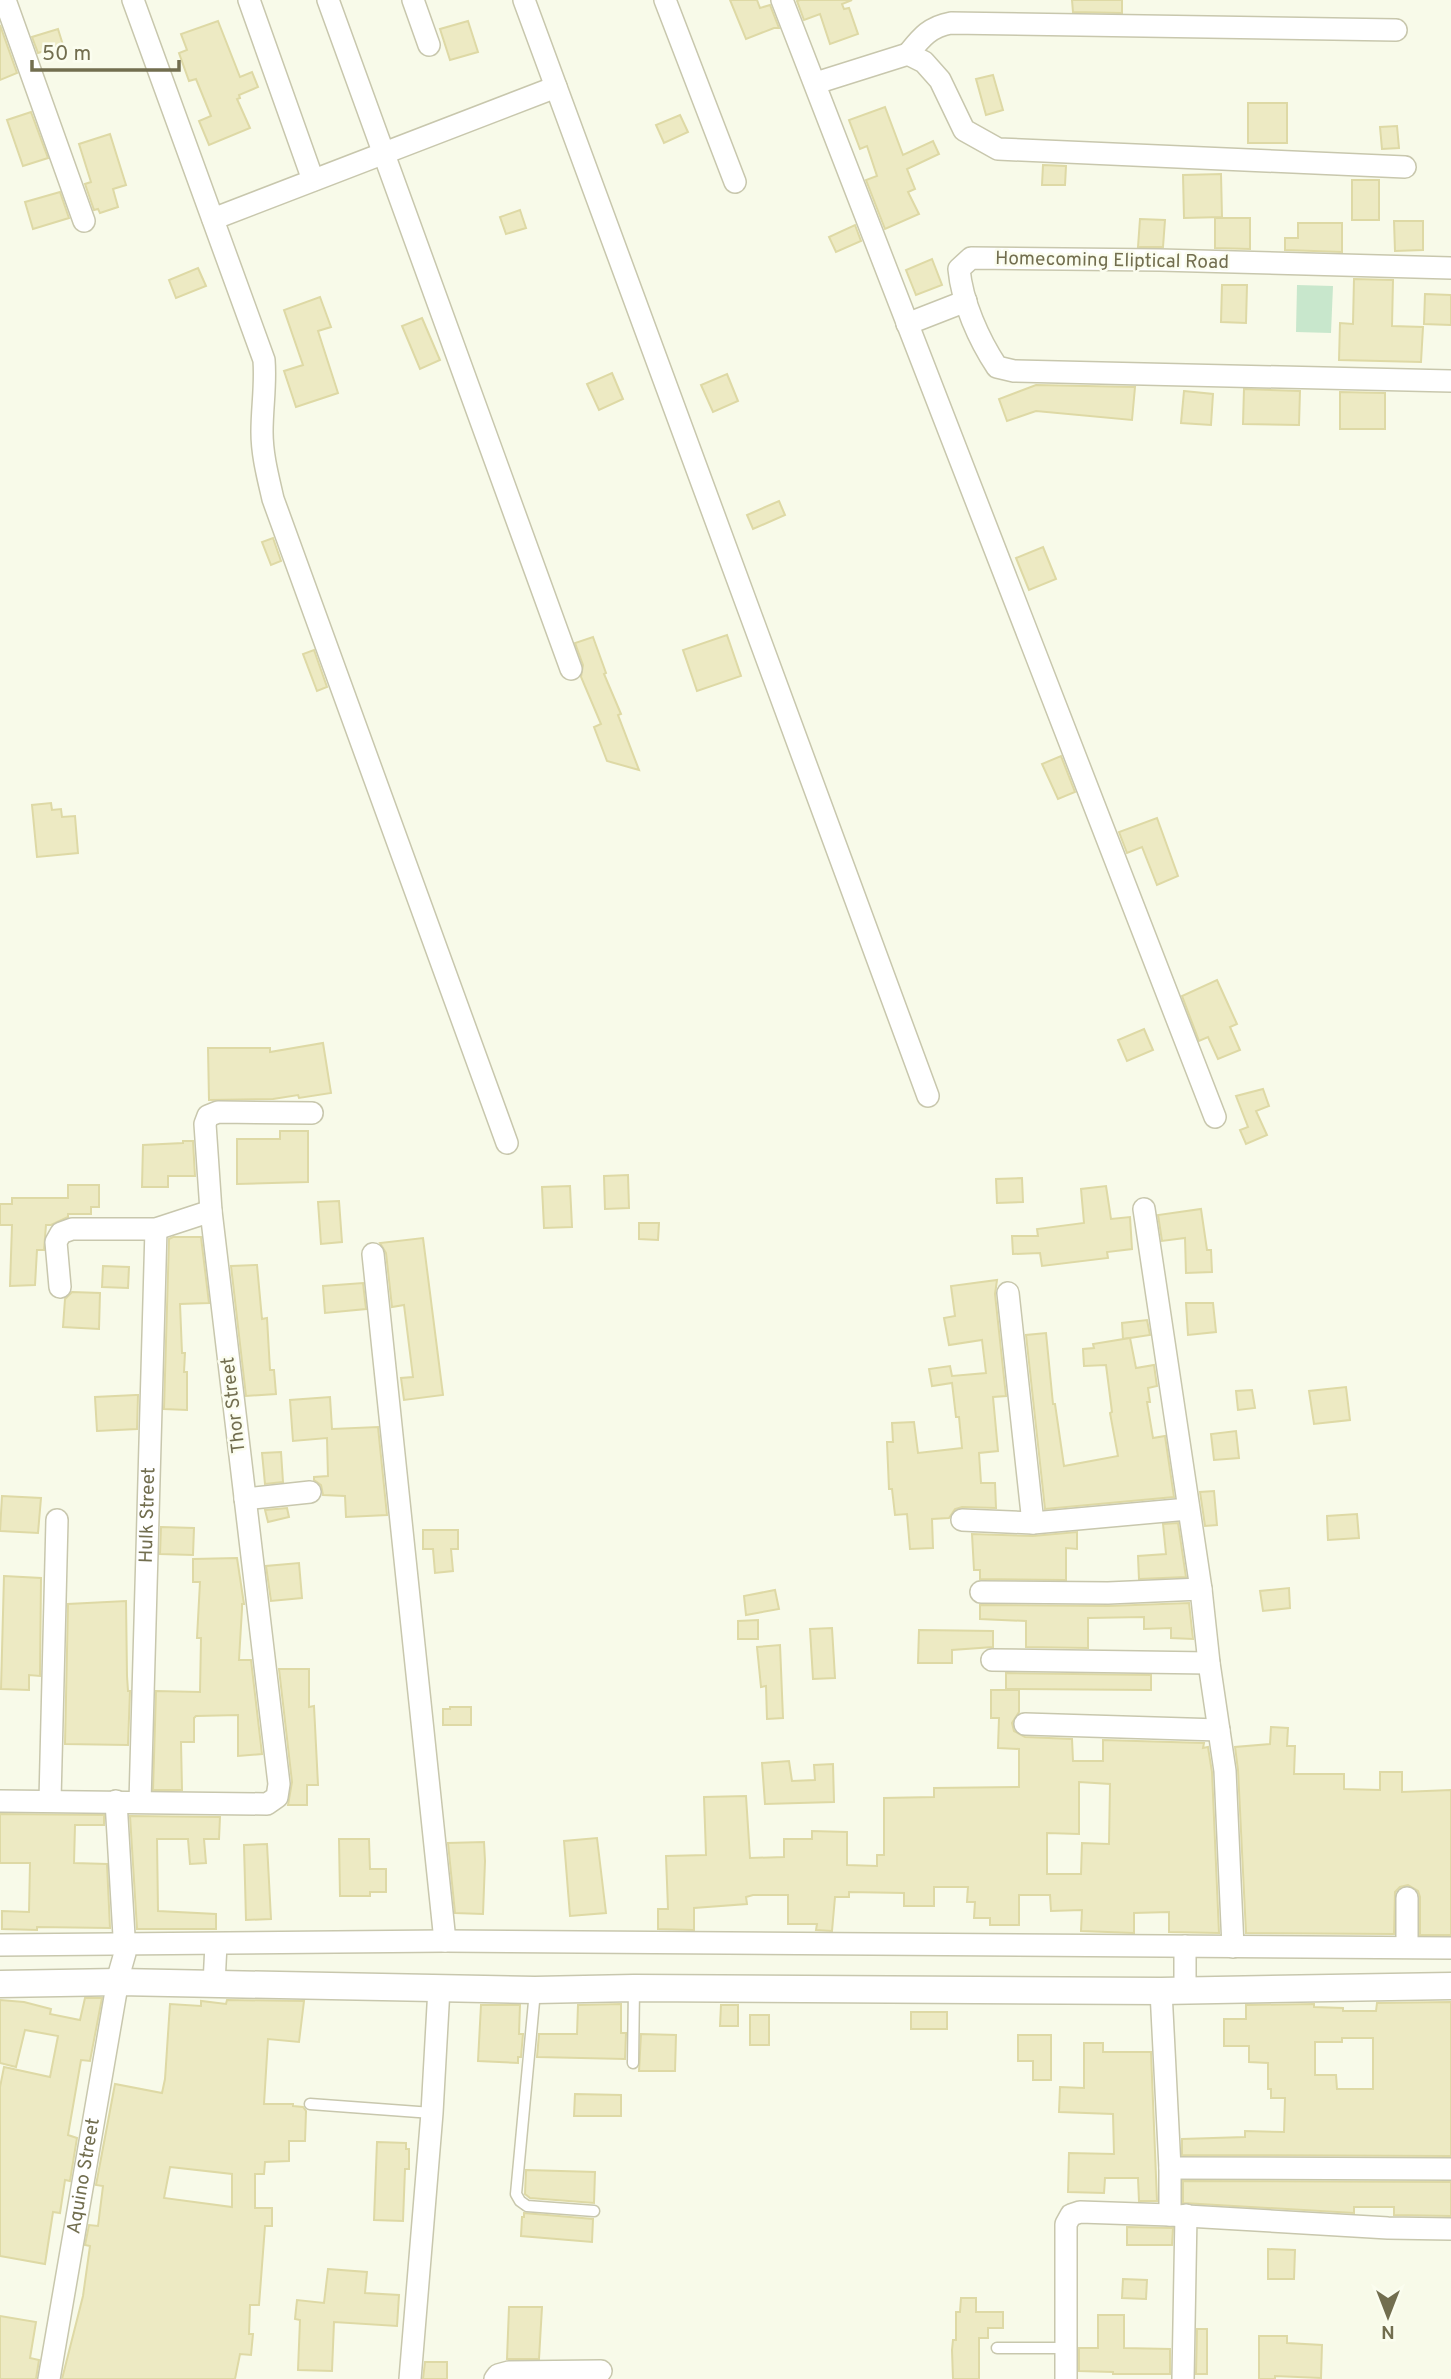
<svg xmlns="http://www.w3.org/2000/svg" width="1451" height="2379" viewBox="0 0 1451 2379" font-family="Overpass,sans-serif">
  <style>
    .green { fill: #c8e7cc }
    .building { fill: #edeac3; stroke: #ded9a5; stroke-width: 2; fill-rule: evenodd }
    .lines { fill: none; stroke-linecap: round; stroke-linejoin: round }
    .service-casing { stroke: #c8c7ad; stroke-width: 13 }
    .minor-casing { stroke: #c8c7ad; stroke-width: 24 }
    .tertiary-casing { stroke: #c8c7ad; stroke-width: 29 }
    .service { stroke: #fff; stroke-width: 10 }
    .minor { stroke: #fff; stroke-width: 21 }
    .tertiary { stroke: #fff; stroke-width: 26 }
    .labels { text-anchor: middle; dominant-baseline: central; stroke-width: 5; stroke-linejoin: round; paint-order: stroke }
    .street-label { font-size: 19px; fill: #726e4f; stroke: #fbfdef }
  </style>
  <rect width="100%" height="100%" fill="#f8fae9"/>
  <path class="green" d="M1297,285L1333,286L1331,333L1296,332Z"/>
  <g class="building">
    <path d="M730,0H757L760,8L770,5L779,28H774L746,39Z"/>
    <path d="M800,0H852L842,4L844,9L849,8L858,34L830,44L820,14L804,20L797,1Z"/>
    <path d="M1072,0H1122V13L1073,12Z"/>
    <path d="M218,21L240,77L252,72L258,87L239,95L240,98L237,99L250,128L209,145L199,121L211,116L196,79L189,81L179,53L187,50L181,34Z"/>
    <path d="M468,21L478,52L450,60L440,29Z"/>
    <path d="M0,25L17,73L0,80Z"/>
    <path d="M58,29L63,45L38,53L32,37Z"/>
    <path d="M993,75L1003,110L986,115L976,79Z"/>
    <rect x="1248" y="103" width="39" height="40"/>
    <path d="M885,107L903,155L933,141L939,154L907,169L915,189L908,192L919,214L885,229L866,180L877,176L867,146L860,149L849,120Z"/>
    <path d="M31,112L48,158L23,166L7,120Z"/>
    <path d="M680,115L688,132L664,143L656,125Z"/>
    <path d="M1397,126L1399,148L1382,149L1380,127Z"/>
    <path d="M110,134L126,185L113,189L118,207L100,213L98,209L94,210L85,184L91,182L79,144Z"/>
    <path d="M1043,165L1066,166L1065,185H1042Z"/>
    <path d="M1221,174L1222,217L1184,218L1183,175Z"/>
    <rect x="1352" y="180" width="27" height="40"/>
    <path d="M60,192L69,218L33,229L25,202Z"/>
    <path d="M520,210L526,228L506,234L500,217Z"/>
    <path d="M1215,218H1250V249L1215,248Z"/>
    <path d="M1140,219L1165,220L1163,247H1138Z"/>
    <path d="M1394,221H1423V250L1395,251Z"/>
    <path d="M1298,223H1342V252L1285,250V238H1298Z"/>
    <path d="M855,225L861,241L836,252L829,237Z"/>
    <path d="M932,259L942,285L916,295L906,270Z"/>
    <path d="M198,268L206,286L176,298L169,280Z"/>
    <path d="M1354,279L1393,280L1392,326L1423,327L1421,362L1339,360L1340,323L1353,324Z"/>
    <path d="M1222,285H1247L1246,323L1221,322Z"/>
    <path d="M1425,294L1451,295V325L1424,324Z"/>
    <path d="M320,297L331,327L318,331L338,393L296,407L284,371L303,365L284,310Z"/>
    <path d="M422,318L440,360L420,369L402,326Z"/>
    <path d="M612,373L623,399L599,410L587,384Z"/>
    <path d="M727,374L738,401L713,412L701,385Z"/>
    <path d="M1036,385L1135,387L1132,420L1036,411L1007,421L999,399Z"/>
    <path d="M1244,389L1300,391L1299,425L1243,424Z"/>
    <path d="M1184,391L1213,394L1211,425L1181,423Z"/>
    <path d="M1340,392L1385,393V429H1340Z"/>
    <path d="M779,501L785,515L753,529L747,515Z"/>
    <path d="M273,538L281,561L271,565L262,542Z"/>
    <path d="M1043,547L1056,579L1029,590L1016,558Z"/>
    <path d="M727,635L741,676L697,691L683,650Z"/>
    <path d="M593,637L606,673L604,674L621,714L618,715L639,770L607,761L594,727L601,724L581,677L583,665L575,643Z"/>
    <path d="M314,650L327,687L317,691L303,654Z"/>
    <path d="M1061,756L1075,792L1058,799L1042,764Z"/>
    <path d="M51,803L52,810L61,809L62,817L75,816L78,853L37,857L32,805Z"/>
    <path d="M1157,818L1178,876L1157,885L1142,847L1127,853L1119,832Z"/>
    <path d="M1217,980L1237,1024L1230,1027L1240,1050L1218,1059L1208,1037L1199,1041L1182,996Z"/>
    <path d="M1144,1029L1153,1050L1127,1061L1118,1040Z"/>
    <path d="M323,1043L331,1093L299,1098L298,1095L273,1099L209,1100L208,1048H270V1052Z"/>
    <path d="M1263,1089L1269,1106L1256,1111L1267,1135L1246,1144L1240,1130L1248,1127L1236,1096Z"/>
    <path d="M280,1131H308V1182L237,1184V1139H280Z"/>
    <path d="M183,1141H193L195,1176H168V1187H142L143,1145L183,1143Z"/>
    <path d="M628,1175L629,1208L605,1209L604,1176Z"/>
    <path d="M1022,1178L1023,1202L997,1203L996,1179Z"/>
    <path d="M68,1185H99V1207H91V1214H68V1217L51,1225H46L44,1250H37L35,1285L10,1286L12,1225H0V1204H12V1198H68Z"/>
    <path d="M570,1186L572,1227L544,1228L542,1187Z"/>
    <path d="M1106,1186L1111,1219L1130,1217L1132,1249L1107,1252L1108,1258L1042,1266L1040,1253L1013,1254L1012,1236H1038L1037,1229L1084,1223L1081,1189Z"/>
    <path d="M339,1201L342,1242L321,1244L318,1202Z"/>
    <path d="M1201,1209L1207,1250H1211L1212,1272L1186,1273L1185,1238L1162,1241L1158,1215Z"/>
    <path d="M639,1223H659L658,1240L639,1239Z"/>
    <path d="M173,1237H201L209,1303L180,1304L182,1353H185L184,1372H187V1410L164,1409L169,1239Z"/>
    <path d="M423,1238L443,1395L404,1400L401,1378L413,1377L404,1305L392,1307L386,1253L380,1243Z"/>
    <path d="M257,1265L262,1319L267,1318L270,1370H274L276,1394L246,1396L231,1266Z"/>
    <path d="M103,1266L129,1267L128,1288L102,1287Z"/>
    <path d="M997,1280L995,1294L1006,1396L993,1397L998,1451L979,1453L981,1483H995L996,1508L962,1507L955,1509L949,1518L932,1519L933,1548L910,1549L907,1514L895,1515L892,1489H889L887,1442H893L892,1423L914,1422L918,1453L962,1448L959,1417H956L952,1383L932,1386L929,1369L950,1366L952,1376L986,1373L982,1340L949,1345L944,1318L955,1316L951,1286Z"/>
    <path d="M363,1283L366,1309L325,1313L323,1286Z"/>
    <path d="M72,1292L100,1293L99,1329L63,1327L65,1299Z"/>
    <path d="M1186,1303H1213L1216,1332L1188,1335Z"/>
    <path d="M1147,1320L1150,1335L1123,1339L1122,1323Z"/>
    <path d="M1046,1333L1053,1404H1055L1064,1466L1118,1456L1110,1413L1112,1412L1106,1365L1084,1366L1083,1349L1094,1348L1093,1344L1130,1338L1136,1368L1154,1365L1157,1386L1148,1388L1150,1402H1147L1153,1438L1165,1436L1174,1497L1045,1509L1026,1335Z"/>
    <path d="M1346,1387L1350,1420L1314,1424L1309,1391Z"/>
    <path d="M1252,1390L1255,1408L1238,1410L1236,1391Z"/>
    <path d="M136,1395H138L137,1429L97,1431L95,1397Z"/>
    <path d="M330,1397L332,1429L378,1427L387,1515L346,1517L345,1496L323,1495L321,1485L314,1480V1477L328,1476L327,1438L293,1441L290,1400Z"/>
    <path d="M1236,1431L1239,1458L1214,1460L1211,1434Z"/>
    <path d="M281,1452L283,1482L265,1484L262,1453Z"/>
    <path d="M1214,1491L1217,1525L1205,1526L1200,1492Z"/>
    <path d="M2,1496L41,1498L38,1533L0,1531Z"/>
    <path d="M287,1508L289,1517L268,1522L265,1510Z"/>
    <path d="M1357,1514L1359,1538L1328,1540L1327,1516Z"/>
    <path d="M1178,1523L1186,1577L1139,1579L1138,1556L1166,1554L1163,1524Z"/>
    <path d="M161,1527L194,1528L193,1555L160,1554Z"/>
    <path d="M423,1530H458V1549H451L453,1571L435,1573L433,1549H423Z"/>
    <path d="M1077,1532V1549L1066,1548V1580L980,1579V1570H974L972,1534L1033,1536Z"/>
    <path d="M237,1558L244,1604H242V1609L239,1660H251L262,1754L238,1756V1715L196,1716L194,1718V1742H181L182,1790H153L156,1691L200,1692L201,1638H197L200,1582H193V1559Z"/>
    <path d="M299,1563L302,1598L271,1601L266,1566Z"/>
    <path d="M4,1576L41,1578L40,1676L29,1675V1690L1,1689Z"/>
    <path d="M1289,1588L1290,1608L1263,1611L1260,1591Z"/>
    <path d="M775,1590L779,1609L746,1615L744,1596Z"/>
    <path d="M126,1601L127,1676L128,1691H130L128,1745L65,1744L68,1604Z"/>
    <path d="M1189,1603L1193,1639L1171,1638V1628L1144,1629V1617L1088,1618V1648L1026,1647V1621L980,1619V1605L1108,1606Z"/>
    <path d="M758,1620V1639H738V1621Z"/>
    <path d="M832,1628L835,1678L813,1679L810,1629Z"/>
    <path d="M919,1630L993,1631V1647L952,1650V1663H918Z"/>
    <path d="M780,1645L783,1718L767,1719L766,1686L761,1687L757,1647Z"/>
    <path d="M279,1669H309V1707L314,1706L318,1785H307V1805H288L292,1782Z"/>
    <path d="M1006,1673L1151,1675V1690L1006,1689Z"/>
    <path d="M991,1690H1019V1712L1012,1723L1014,1731L1025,1737L1072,1739L1073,1761H1103V1740L1204,1743L1203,1748L1208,1747L1212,1772L1219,1933L1169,1932V1912L1134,1913V1933L1081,1931L1082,1910L1051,1911L1050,1895H1019V1925H990V1918H974L975,1902H967L968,1887H934V1906H904V1893L849,1892V1897H835L832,1931L816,1930L817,1924H788V1895H753L746,1897L747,1904L694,1908V1930L658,1929V1909H668L666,1856L706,1855L704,1797L746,1796L750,1858L784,1857V1839H812V1831L847,1832V1865L877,1866V1855H884V1798L934,1797V1788L1019,1787V1749L998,1748L999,1718H991ZM1079,1782L1110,1784L1109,1844L1082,1843L1081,1874H1047V1833L1079,1834Z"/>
    <path d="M450,1707H471V1725H443V1709H450Z"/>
    <path d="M1271,1727L1288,1728L1287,1746H1295L1294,1774H1344V1789L1380,1790V1772H1402V1792L1451,1790V1935H1420V1897L1418,1891L1408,1885L1400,1887L1395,1892L1394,1934L1246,1933L1238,1770L1235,1747L1270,1744Z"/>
    <path d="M789,1761L792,1781L815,1780L814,1765L833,1764L834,1802L765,1804L762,1763Z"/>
    <path d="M0,1814L104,1815V1825H75L74,1863L107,1864L110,1928L37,1927V1930L2,1929V1911L29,1912L30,1863H0Z"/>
    <path d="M130,1816L220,1817L219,1839H204L206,1863L190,1864L188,1839H157L158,1911L216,1914V1929H137Z"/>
    <path d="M597,1838L606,1913L570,1916L564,1841Z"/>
    <path d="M339,1839H369L370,1869H386V1892H370V1896H340Z"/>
    <path d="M484,1842L485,1861L483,1914L455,1913L448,1843Z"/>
    <path d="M267,1844L271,1919L246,1920L244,1845Z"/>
    <path d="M85,1998H102L90,2061L81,2060L68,2135L77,2138L70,2181L65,2180L60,2213L53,2212L45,2264L0,2256V2087L4,2067L50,2077L58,2036L25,2030L16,2067L0,2063V2000L24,2002L51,2009L50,2014L80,2020Z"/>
    <path d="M227,2000L304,2001L299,2042L268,2039L264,2104H293V2106L303,2107L306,2111L305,2141H289V2161L265,2162L264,2174H255V2208H272V2226H265L259,2305H250L249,2334H253L251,2355L240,2354L235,2379H62L83,2296L90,2246L85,2245L89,2225L98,2226L103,2186L96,2185L115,2084L162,2093L165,2079L170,2004L201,2006V2001L226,2004ZM170,2167L232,2174V2207L164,2198Z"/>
    <path d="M1451,2002V2156L1182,2155V2139L1245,2137V2131L1284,2132L1285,2098H1271V2089H1268V2063L1249,2062V2046H1224V2019H1246V2005L1314,2004V2007L1343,2008V2011H1376L1377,2003ZM1342,2038H1373V2089H1337L1336,2075H1315V2042H1342Z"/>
    <path d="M621,2004V2033H626L625,2059L537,2057L539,2034H577L578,2005Z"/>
    <path d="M481,2005H520L519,2034H523L521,2057H518V2063L478,2061Z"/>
    <path d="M721,2005H738V2026H720Z"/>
    <rect x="911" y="2012" width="36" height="17"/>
    <rect x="750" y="2015" width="19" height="30"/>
    <path d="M641,2034L676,2035L675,2071H639Z"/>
    <path d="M1018,2035H1051V2080H1033V2061H1018Z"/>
    <path d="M1084,2043H1103V2052H1151L1157,2201H1139L1138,2178H1105L1104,2193L1068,2192L1069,2153L1114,2154L1113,2114L1059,2112L1060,2087L1084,2088Z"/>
    <path d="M575,2094L621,2095V2116H574Z"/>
    <path d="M377,2142L406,2143V2149H409V2169H405L403,2221L374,2220Z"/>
    <path d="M526,2170L595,2172L594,2203L530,2198L525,2194Z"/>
    <path d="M1183,2181L1451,2182V2216L1394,2215V2207H1354V2213L1183,2203Z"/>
    <path d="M524,2213L593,2219L592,2242L521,2236L522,2217H524Z"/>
    <path d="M1127,2227L1173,2228L1172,2245H1127Z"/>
    <path d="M1268,2249L1295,2250L1294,2279H1268Z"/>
    <path d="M328,2269L367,2272L365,2293L399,2295L397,2326L334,2322L332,2371L298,2370L300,2320L295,2319L297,2300L324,2303Z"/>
    <path d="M1123,2279L1147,2280L1146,2299L1122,2298Z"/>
    <path d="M961,2298H976V2312H1003V2328H988V2338H979V2379H953L952,2350L953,2340H956V2312H960Z"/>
    <path d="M509,2307H542L539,2359H507Z"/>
    <path d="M1098,2315H1124V2348L1170,2349V2374H1113V2372L1079,2371V2348H1098Z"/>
    <path d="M0,2316L36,2322L30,2358L39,2360L36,2379H0Z"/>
    <path d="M1197,2329H1207V2374H1196Z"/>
    <path d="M1259,2336H1287V2343L1322,2345L1321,2378L1275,2376V2379H1259Z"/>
    <path d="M425,2362H447V2379H423Z"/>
  </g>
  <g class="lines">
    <g class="service-casing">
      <g id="service">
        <path d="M535,1991L516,2194L520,2201L527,2206L594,2211"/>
        <path d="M633,2063L634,1988"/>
        <path d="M310,2104L432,2113"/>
        <path d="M997,2348H1067"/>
      </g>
    </g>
    <g class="minor-casing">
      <g id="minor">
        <path d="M5,0L84,221"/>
        <path d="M133,0L264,360C266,385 262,407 262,432C262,455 268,477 273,499L507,1143"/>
        <path d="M249,0L313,180"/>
        <path d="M328,0L571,669"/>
        <path d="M413,0L429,45"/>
        <path d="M524,0L928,1096"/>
        <path d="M665,0L735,182"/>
        <path d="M782,0L1215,1117"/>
        <path d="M908,54C921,38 929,27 951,23L1396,30"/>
        <path d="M816,83L908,54L924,62L940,80L964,130L998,149L1405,167"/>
        <path d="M213,219L556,87"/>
        <path d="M1451,268L1160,260L971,258L959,269C962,302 979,340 997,367L1014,371L1451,381"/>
        <path d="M907,324L966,301"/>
        <path d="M1144,1209L1201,1589L1209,1663L1225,1771L1233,1947"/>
        <path d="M373,1254L445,1941"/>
        <path d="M60,1287L56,1242L61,1233L72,1229H156L211,1211"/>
        <path d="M1008,1293L1033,1523"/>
        <path d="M245,1499L310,1492"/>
        <path d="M962,1520L1033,1523L1188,1509"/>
        <path d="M981,1592L1108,1593L1201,1589"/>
        <path d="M992,1660L1209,1663"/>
        <path d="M1025,1724L1219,1730"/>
        <path d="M50,1800L57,1520"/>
        <path d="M0,1801L267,1804L277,1797L279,1784L211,1211L205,1124L208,1116L218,1112L312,1113"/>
        <path id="s1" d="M140,1802L156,1229"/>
        <path d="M1407,1898V1947"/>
        <path d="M0,1945L445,1941L1451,1948"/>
        <path d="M1185,1946V1990"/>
        <path d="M214,1984L216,1944"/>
        <path d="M1161,1991L1170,2168V2215L1388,2228L1451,2229"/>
        <path d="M1170,2168L1451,2169"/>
        <path id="s2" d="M49,2379L119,1974L125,1953L116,1801"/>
        <path d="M410,2379L432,2113L439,1988"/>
        <path d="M495,2379L498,2375L509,2372L601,2371"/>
        <path d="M1066,2379V2224L1071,2215L1080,2212L1170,2215"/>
        <path d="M1183,2379L1186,2215"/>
      </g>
    </g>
    <g class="tertiary-casing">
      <path id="tertiary" d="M0,1984L119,1982L535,1990L634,1988L1161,1991L1451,1986"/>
    </g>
    <use href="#service" class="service"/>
    <use href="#minor" class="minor"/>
    <use href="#tertiary" class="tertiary"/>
  </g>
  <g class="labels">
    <g class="street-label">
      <text transform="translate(1112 261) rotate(1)">Homecoming Eliptical Road</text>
      <text transform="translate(234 1405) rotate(-97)">Thor Street</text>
      <text stroke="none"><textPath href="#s1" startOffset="287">Hulk Street</textPath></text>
      <text stroke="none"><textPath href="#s2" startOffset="206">Aquino Street</textPath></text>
    </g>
  </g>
  <g transform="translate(1388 2316) rotate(180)" stroke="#fbfdef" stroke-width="5" paint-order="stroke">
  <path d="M0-5L12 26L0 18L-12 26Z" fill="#726e4f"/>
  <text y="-10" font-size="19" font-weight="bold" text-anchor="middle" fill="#726e4f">N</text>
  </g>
  <path d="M32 60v10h147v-10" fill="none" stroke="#726e4f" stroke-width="3.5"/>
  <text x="42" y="60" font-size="21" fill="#726e4f" stroke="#fbfdef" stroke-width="5" paint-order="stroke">50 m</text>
</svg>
